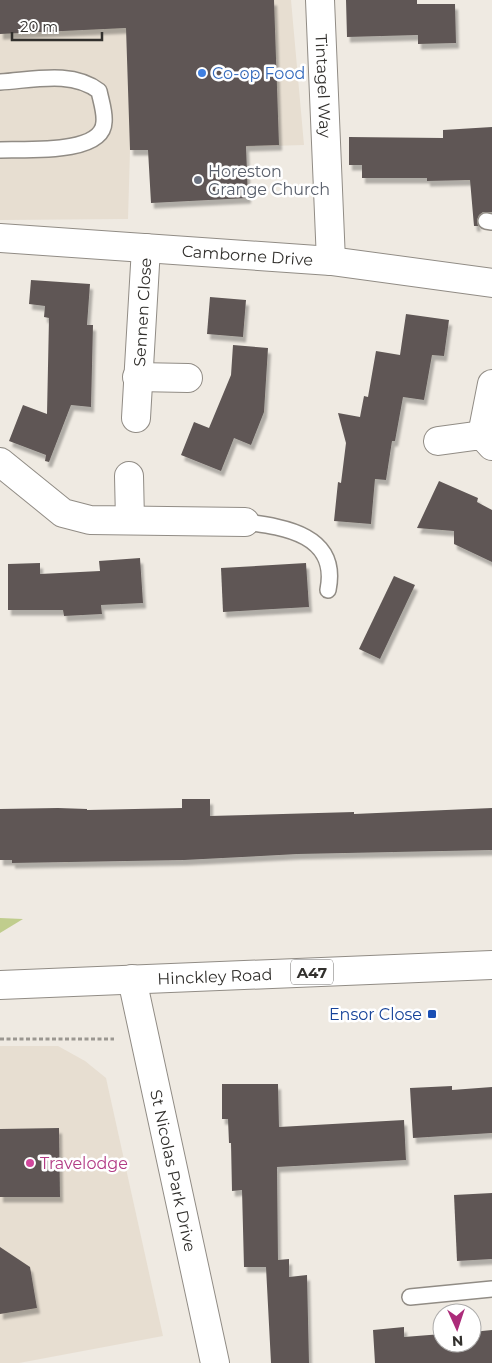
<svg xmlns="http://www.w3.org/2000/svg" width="492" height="1363" viewBox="0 0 492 1363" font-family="Montserrat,sans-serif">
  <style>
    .built { fill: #e7ded1 }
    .green { fill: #c0cd8d }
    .building { fill: #5f5755; filter: url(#shadow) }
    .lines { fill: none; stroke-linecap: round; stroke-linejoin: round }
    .service-casing { stroke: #918c85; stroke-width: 18 }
    .minor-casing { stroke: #918c85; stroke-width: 30 }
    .primary-casing { stroke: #918c85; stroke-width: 30 }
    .path { stroke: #9b9791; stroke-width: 3; stroke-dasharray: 4 2.5; stroke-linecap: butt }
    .service { stroke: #fff; stroke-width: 15 }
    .minor { stroke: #fff; stroke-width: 28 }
    .primary { stroke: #fff; stroke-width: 28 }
    .shop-dot { fill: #3f7fe0; stroke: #fff; stroke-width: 2 }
    .worship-dot { fill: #6b7280; stroke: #fff; stroke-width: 2 }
    .transit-dot { fill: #1a4fb4; stroke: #fff; stroke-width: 2 }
    .hotel-dot { fill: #d1479c; stroke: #fff; stroke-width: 2 }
    .labels { text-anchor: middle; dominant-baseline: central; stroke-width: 5; stroke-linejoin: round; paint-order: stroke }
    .shield { fill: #fff; stroke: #706e6c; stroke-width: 1 }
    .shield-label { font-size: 15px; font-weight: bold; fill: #32302d }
    .shop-label { font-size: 16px; fill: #366cbe; stroke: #fff; text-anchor: start }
    .street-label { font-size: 16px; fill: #32302d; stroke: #fff }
    .worship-label { font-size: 16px; fill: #5b616d; stroke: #fff; text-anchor: start }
    .transit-label { font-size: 16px; fill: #164399; stroke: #fff; text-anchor: end }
    .hotel-label { font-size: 16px; fill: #b23c85; stroke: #fff; text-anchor: start }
  </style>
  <defs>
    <filter id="shadow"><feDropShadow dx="3" dy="5.5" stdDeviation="1" flood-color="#0004"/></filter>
  </defs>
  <rect width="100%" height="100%" fill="#efeae2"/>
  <g class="built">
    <path d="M0,0H291L304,145L130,150L128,219L0,220Z"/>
    <path d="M0,1046H58L85,1061L106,1078L163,1336L19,1363H0Z"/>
  </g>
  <path class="green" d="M0,918L23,919L0,933Z"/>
  <g class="building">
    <path d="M0,0H274L279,145L246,146L248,198L151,203L148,150H130L126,28L0,34Z"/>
    <path d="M346,0H417V4H455L456,43L418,44V35L347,37Z"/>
    <path d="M492,127V212H483L479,215L477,220L478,226H474L470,180L427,181V178H362V165H349V137L443,138V130Z"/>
    <path d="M31,280L90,284L87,325H93L91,407L71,405L49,462L45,461L46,455L9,441L23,405L47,414L49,318L44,317L45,306L29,304Z"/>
    <path d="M210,297L246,300L243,337L207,334Z"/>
    <path d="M406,314L449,320L444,356L432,355L424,400L403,397L395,441H392L386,480L375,479L371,524L334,521L338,482L341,483L346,443L338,413L360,417L364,396L368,397L376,351L400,355Z"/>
    <path d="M233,345L268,348L264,412L251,445L234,438L221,471L181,455L194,422L209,428L231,375Z"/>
    <path d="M439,481L478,498L477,502L492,510V562L454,544V531L417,528Z"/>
    <path d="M140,558L143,603L101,605L102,614L64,616L63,610H8V564L40,563V574L100,571L99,561Z"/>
    <path d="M306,563L309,607L223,612L221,568Z"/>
    <path d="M394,576L415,585L380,659L359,649Z"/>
    <path d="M182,799H210V816L354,812V814L492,808V850L298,854L184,860L12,863V860H0V809L58,808L87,809V810L182,808Z"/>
    <path d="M222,1084H278L279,1127L404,1120L406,1160L277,1167L278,1260L289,1259V1277L307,1275L309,1363H271L266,1267H244L242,1190L232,1191L231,1143H229L228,1119H222Z"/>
    <path d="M452,1086V1090L492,1087V1133L413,1138L410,1088Z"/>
    <path d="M59,1128L60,1197H0V1129Z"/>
    <path d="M492,1193V1259L457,1261L454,1195Z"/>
    <path d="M0,1247L30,1267L37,1308L0,1314Z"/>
    <path d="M404,1327V1337L442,1334V1343H472V1332L492,1330V1363H375L373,1330Z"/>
  </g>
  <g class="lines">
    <g class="service-casing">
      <g id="service">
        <path d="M0,82C33,80 72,70 99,91C101,101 105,112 104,122C103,155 24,149 0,150"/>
        <path d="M486,221L492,222"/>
        <path d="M245,522C285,527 339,535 328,590"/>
        <path d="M410,1297L492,1289"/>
      </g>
    </g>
    <g class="minor-casing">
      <g id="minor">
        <path id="s1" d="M320,0L331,261"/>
        <path id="s2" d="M0,238L331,261L492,283"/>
        <path d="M137,377L188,378"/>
        <path id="s3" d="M136,418L146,248"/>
        <path d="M482,435L492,384"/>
        <path d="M438,441L482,435L492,446"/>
        <path d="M0,462L63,513L90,520L245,522"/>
        <path d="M129,476L130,520"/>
        <path id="s4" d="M132,979L215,1363"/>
      </g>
    </g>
    <g class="primary-casing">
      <g id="primary">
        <path id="s5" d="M0,985L492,965"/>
      </g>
    </g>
    <path class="path" d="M0,1039H114"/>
    <use href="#service" class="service"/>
    <use href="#minor" class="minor"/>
    <use href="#primary" class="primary"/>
  </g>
  <circle class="shop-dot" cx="202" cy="73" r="5"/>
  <circle class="worship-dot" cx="198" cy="180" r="5"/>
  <rect class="transit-dot" x="427" y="1009" width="10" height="10" rx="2.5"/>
  <circle class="hotel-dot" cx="30" cy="1163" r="5"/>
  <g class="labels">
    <rect class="shield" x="291" y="959.5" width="42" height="25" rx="4"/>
    <g class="shield-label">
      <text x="312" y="972">A47</text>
    </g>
    <g class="shop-label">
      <text x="212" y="73">Co-op Food</text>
    </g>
    <g class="street-label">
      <text stroke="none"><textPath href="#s1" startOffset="86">Tintagel Way</textPath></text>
      <text stroke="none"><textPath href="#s2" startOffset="248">Camborne Drive</textPath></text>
      <text stroke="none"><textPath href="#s3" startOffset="106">Sennen Close</textPath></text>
      <text stroke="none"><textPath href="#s5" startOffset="215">Hinckley Road</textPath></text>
      <text stroke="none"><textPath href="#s4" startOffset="196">St Nicolas Park Drive</textPath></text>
    </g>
    <g class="worship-label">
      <text x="208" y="171">Horeston<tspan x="208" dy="18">Grange Church</tspan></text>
    </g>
    <g class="transit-label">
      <text x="422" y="1014">Ensor Close</text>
    </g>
    <g class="hotel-label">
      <text x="40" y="1163">Travelodge</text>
    </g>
  </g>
  <g transform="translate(457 1328) rotate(177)"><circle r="24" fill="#ffffff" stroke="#adacab"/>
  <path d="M0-4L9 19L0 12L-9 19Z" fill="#ac2c7a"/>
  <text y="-8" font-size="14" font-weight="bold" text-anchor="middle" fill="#32302d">N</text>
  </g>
  <path d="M12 32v8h90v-8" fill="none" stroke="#32302d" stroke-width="2.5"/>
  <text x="20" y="32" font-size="15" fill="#32302d" stroke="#ffffff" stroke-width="4" paint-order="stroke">20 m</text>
</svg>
